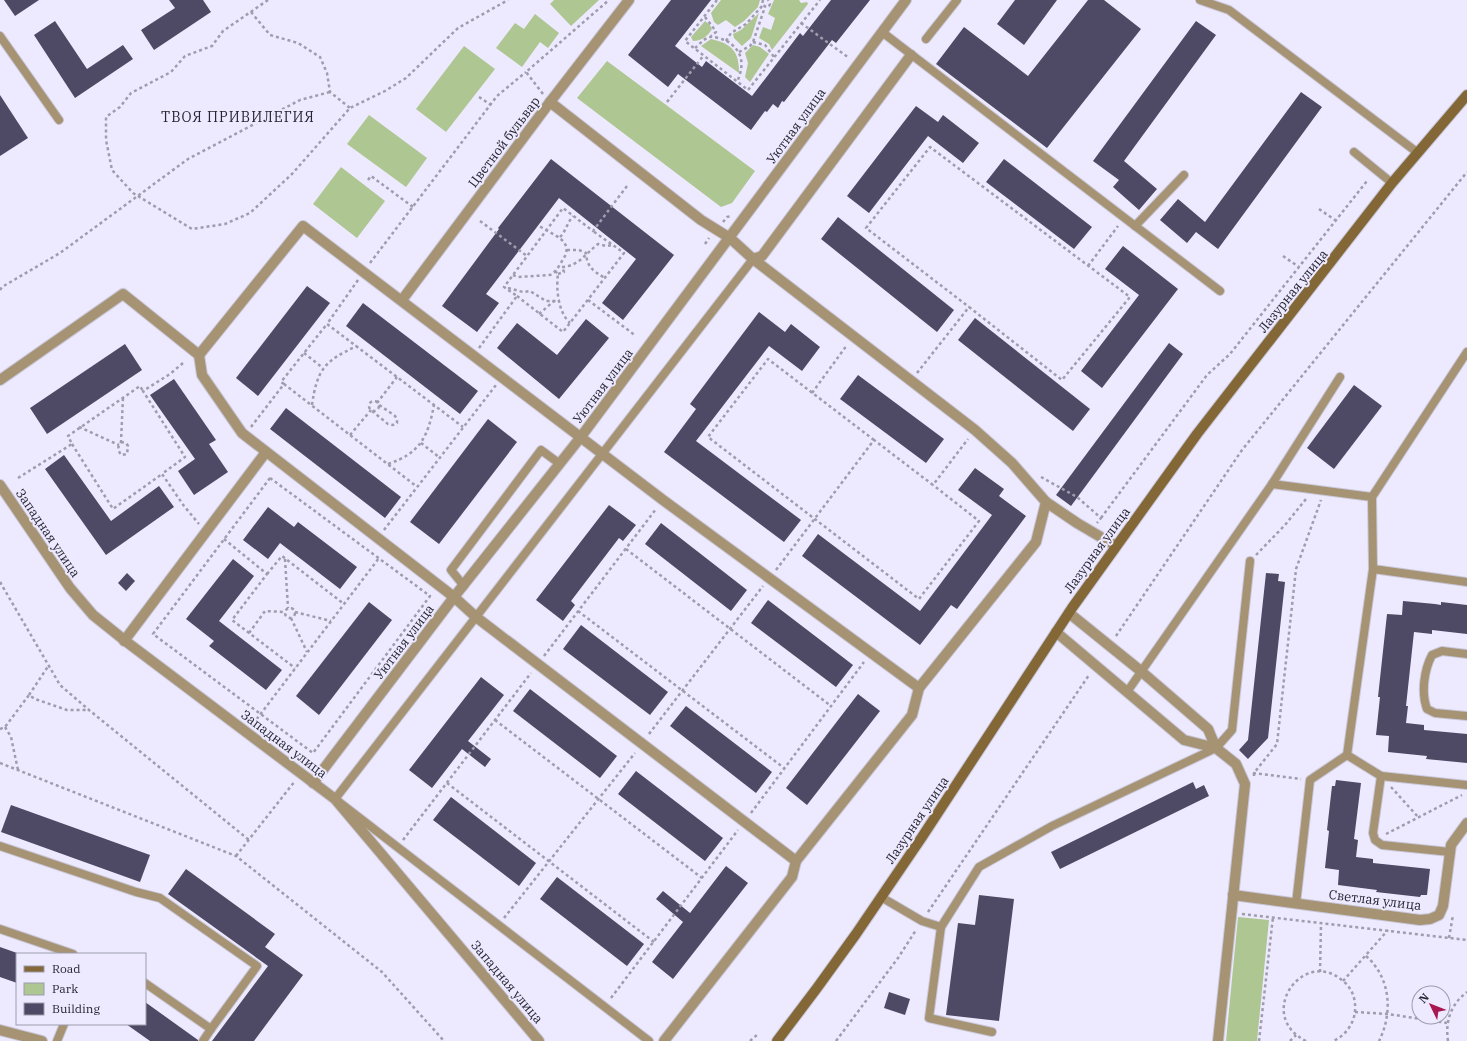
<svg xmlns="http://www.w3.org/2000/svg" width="1467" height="1041" viewBox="0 0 1467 1041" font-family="'IBM Plex Serif',serif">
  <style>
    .green { fill: #aec692 }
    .building { fill: #4e4964 }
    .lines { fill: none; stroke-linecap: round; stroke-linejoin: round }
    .lane-casing { stroke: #c9c7da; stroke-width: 10 }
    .street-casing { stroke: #c9c7da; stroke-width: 12 }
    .secondary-casing { stroke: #c9c7da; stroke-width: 12 }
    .path { stroke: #9e9cad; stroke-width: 2.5; stroke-dasharray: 3 3; stroke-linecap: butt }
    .lane { stroke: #a69373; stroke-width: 8 }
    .street { stroke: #a69373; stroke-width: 10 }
    .secondary { stroke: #836736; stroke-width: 10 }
    .labels { text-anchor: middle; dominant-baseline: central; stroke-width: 4; stroke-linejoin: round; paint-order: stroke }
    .street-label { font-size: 13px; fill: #262531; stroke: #edeaff }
    .neighbourhood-label { font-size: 14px; letter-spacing: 1px; fill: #262531; stroke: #edeaff }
  </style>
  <rect width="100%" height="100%" fill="#edeaff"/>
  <g class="green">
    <path d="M554,0H599L571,26L550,4Z"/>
    <path d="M721,0H760L758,7L744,21L735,27L726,20L718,25L714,22L711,13Z"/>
    <path d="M774,0H799L801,3L807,2L808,4L772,50L769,44L759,38L763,27L771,30L775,18L768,14Z"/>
    <path d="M759,13L751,38L742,46L734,38L733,34L741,30Z"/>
    <path d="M535,14L559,33L548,48L540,42L522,67L496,48L515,23L524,29Z"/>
    <path d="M705,21L710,25L712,29C708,36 702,41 693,41L691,37Z"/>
    <path d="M711,39C732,44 739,51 739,73L701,46Z"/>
    <path d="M753,45L760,47L769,54L750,82L745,77L748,63L745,53Z"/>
    <path d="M464,46L495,69L446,132L416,109Z"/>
    <path d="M607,61L755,171L732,203L721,207L577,98Z"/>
    <path d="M369,115L427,158L406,187L347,144Z"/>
    <path d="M341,167L385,201L357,238L313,204Z"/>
    <path d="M1238,917L1269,920L1257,1041H1226Z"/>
  </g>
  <g class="building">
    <path d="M4,0H39L15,16Z"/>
    <path d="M169,0H203L211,12L154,50L141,30L175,8Z"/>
    <path d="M671,0H711L675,46L702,67L706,61L752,96L800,33L803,36L831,0H870L836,43L832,40L784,102L782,101L778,108L773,104L767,112L765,111L751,130L678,74L668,87L628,55Z"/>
    <path d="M1015,0H1057L1024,45L997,24Z"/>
    <path d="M1088,0H1104L1141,29L1047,148L936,64L964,27L1028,76Z"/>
    <path d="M55,21L87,69L123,45L133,59L75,98L34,35Z"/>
    <path d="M1196,21L1216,35L1124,161L1157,189L1139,210L1113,187L1119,180L1093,161Z"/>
    <path d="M1301,92L1322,107L1218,249L1196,232L1187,243L1160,220L1178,199L1205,222Z"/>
    <path d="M0,95L28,138L0,156Z"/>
    <path d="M916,106L938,122L943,115L979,143L963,163L928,136L869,213L847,196Z"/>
    <path d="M551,159L674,255L623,320L602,303L636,259L559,198L486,294L499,303L477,332L442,306L499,229L498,228Z"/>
    <path d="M1004,159L1092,227L1074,249L986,182Z"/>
    <path d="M838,217L954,310L937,332L821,239Z"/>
    <path d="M1123,246L1178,289L1102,388L1081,371L1139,295L1105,269Z"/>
    <path d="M307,286L330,303L258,396L236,378Z"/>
    <path d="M363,303L478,391L460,414L346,326Z"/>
    <path d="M759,312L785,332L791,324L820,347L802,371L769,346L696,441L801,520L784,542L664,452L696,409L690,404Z"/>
    <path d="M975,318L1090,409L1073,431L958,340Z"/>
    <path d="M586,319L609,338L559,399L497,348L517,323L557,355Z"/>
    <path d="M1169,343L1183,354L1071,506L1056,495Z"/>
    <path d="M125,344L142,370L47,434L30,408Z"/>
    <path d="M858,375L944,439L926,463L840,399Z"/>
    <path d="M174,379L216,440L209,444L228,472L194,495L178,471L195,459L150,395Z"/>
    <path d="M1354,385L1382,406L1334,469L1307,448Z"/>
    <path d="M286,408L401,497L385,518L270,429Z"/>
    <path d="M488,419L517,442L439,544L410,522Z"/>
    <path d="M64,455L111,521L159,486L174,507L106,555L45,469Z"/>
    <path d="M975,468L1004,489L999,496L1026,516L957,609L951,605L920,645L802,556L818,534L920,611L992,515L958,490Z"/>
    <path d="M609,505L636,525L623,541L619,538L571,601L575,605L563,621L536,600Z"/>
    <path d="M268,507L294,527L298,522L357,567L340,589L280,543L268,559L243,540Z"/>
    <path d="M661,523L747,590L731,611L645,544Z"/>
    <path d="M233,559L254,576L219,621L282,670L266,690L209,646L214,641L186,619Z"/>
    <path d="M127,573L135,581L126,591L118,583Z"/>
    <path d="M1266,573L1279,574L1278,581L1285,582L1268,738L1248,759L1239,750L1248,740Z"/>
    <path d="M768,600L853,665L836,687L751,623Z"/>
    <path d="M1403,601L1435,604L1441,605V602L1467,605V634L1432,630V634L1414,632L1406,706H1408L1406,723L1424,725V730L1467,734V763L1426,759L1427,756L1388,752L1389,736L1376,735L1380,697H1378L1387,614L1402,615Z"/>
    <path d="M369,602L392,620L319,715L296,696Z"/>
    <path d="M581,625L668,692L650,715L563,649Z"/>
    <path d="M481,677L504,695L468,741L491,759L485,767L462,749L432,788L409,770Z"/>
    <path d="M530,689L617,756L600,778L513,711Z"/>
    <path d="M858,694L880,711L807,805L786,788Z"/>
    <path d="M686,706L772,772L756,793L670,726Z"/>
    <path d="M636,771L723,838L705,861L618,794Z"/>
    <path d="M1336,780L1361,783L1354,839L1358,840L1356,857L1373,859V863L1430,869L1427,895H1421L1420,897L1376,892L1377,890L1338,885L1339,870L1325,868L1329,831L1327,830L1332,786H1335Z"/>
    <path d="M1193,782L1196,789L1204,785L1209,796L1060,869L1051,852Z"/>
    <path d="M451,797L536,863L519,886L433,820Z"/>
    <path d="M11,805L150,855L140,882L1,832Z"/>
    <path d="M726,866L748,883L673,979L652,962L683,922L656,899L663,891L690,913Z"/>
    <path d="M186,869L275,934L265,947L303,975L254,1041H212L268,966L168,894Z"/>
    <path d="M557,877L644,944L627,966L540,899Z"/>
    <path d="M979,895L1014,899L999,1021L946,1015L958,923L975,925Z"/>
    <path d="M0,947L17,953V983L0,977Z"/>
    <path d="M889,992L910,999L905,1015L884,1008Z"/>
    <path d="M145,1002L198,1040V1041H150L126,1024H145Z"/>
  </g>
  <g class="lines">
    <g class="lane-casing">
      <g id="lane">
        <path d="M1200,0L1229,10L1418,153"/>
        <path d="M882,32L1220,291"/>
        <path d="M0,36L59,120"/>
        <path d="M926,39L957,0"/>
        <path d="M1354,152L1392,183"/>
        <path d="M1135,226L1184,175"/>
        <path d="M1272,484L1372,497L1373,569L1347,755L1310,780L1296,904"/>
        <path d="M1372,497L1467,352"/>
        <path d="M1373,569L1467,582"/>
        <path d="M464,586L451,570L541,450L560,464"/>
        <path d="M1467,654L1442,651L1432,655C1424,670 1421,693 1427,709L1435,713L1467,716"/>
        <path d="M1127,692L1272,484L1340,377"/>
        <path d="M1347,755L1381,776L1373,833L1375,840L1382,845L1450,852"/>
        <path d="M1381,776L1467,785"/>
        <path d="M0,846L136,892L160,898L257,966L211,1029L145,983"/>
        <path d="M881,897L922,921L941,927L929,1018L992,1032"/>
        <path d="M941,927L979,867L1052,826L1216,748L1232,730L1250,561"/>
        <path d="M0,929L73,954"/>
        <path d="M57,1041L64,1024"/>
        <path d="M203,1041L211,1029"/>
        <path d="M649,1041L335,799L753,259"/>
      </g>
    </g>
    <g class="street-casing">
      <g id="street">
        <path d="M550,102L701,220L730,238L753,259L975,430L1012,463L1046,502L1036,542L919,688L912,715L796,861L792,877L664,1041"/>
        <path d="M753,259L762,256L911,55"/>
        <path d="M402,300L550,102L629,0"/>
        <path d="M199,355L303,226L663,500L919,688"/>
        <path d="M0,380L123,294L199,355L202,375L242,433L454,597L476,617L796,861"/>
        <path d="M0,485L70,588L93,615L128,643L335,799L539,1041"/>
        <path d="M1046,502L1077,523L1116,546"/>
        <path d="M1056,632L1184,740L1216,748L1208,729L1142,672L1069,613"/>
        <path d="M124,641L266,452"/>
        <path d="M1216,748L1236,764L1245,784L1218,1041"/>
        <path d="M313,783L454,597L580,438L906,0"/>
        <path d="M1233,895L1420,920L1430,919L1439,915L1443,906L1451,845L1467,823"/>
        <path d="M0,1030L42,1041"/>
      </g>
    </g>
    <g class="secondary-casing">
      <path id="secondary" d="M777,1041L817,988L856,934L922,837L1072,608L1197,434L1392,183L1467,95"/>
    </g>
    <g class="path">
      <path d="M268,0L223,31L212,46L185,56L171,72L131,93L120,107L106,117V140L112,170L133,193L192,229L225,224L250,213L292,174L350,108L385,91L406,78L458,28L508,0"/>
      <path d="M717,0L685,41L748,90L820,0"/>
      <path d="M763,0L762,4L766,7L769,6L770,4L768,0"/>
      <path d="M251,12L270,35L298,43L320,57L327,73L330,92L350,108"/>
      <path d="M705,17L715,30L716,32L711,36"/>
      <path d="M801,23L849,58"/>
      <path d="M726,41L731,33L746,24L763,5"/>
      <path d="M753,42L765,45L774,57"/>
      <path d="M695,48C699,45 704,38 710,37C714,36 721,39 725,40C743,50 745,64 737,82"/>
      <path d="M739,52L750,46L753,42L765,7"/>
      <path d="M543,94L526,72L609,0"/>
      <path d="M479,97L491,105"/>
      <path d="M667,102L704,55"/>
      <path d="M368,180L371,176L413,207"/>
      <path d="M1319,209L1335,220"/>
      <path d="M480,221L527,256"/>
      <path d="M723,222L727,217L731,216"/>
      <path d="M560,237C566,231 567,223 573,216"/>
      <path d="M705,244L709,238"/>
      <path d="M567,250H579L586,253C587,267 593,271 605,278"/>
      <path d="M1283,256L1299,267"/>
      <path d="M370,263L497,96L526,72"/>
      <path d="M1088,266L1118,226"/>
      <path d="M562,267C579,266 585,254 598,244L606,246L613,245"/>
      <path d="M555,271L558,274C556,289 558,312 570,323"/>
      <path d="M558,274L564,272L562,267"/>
      <path d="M513,275L518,277L550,275C556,272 559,266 562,261C577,240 551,235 538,225"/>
      <path d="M358,280L327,324L463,427"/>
      <path d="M508,288L523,292L530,291L546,301H560"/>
      <path d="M0,290L2,287L60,253L188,159L300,100L330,92"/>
      <path d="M517,296L563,332L624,253L593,231"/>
      <path d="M588,300L636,336"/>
      <path d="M539,314L554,301"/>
      <path d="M479,348L517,296L504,287L563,208L593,231L627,186"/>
      <path d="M304,353L323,368"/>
      <path d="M183,363L170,374L143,391L185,457L162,474L184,506L199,524"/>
      <path d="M917,373L969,307L1062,380L1130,297L930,147L866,228L969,307"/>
      <path d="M284,384L281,382L327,324"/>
      <path d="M812,393L847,345"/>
      <circle cx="374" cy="406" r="5"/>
      <path d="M377,403L397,377"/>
      <path d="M312,405C317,370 324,361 357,346"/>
      <path d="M372,411L388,424L393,425L397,423V419L395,416L378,404"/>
      <path d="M79,427L119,445"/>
      <path d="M251,427L284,384L416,486"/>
      <path d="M350,435L371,410"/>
      <path d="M874,440L768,359L708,437L919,599L979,521L933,485"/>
      <path d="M121,442L126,443L128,446L127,454L121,455C118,450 117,447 121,442L123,397"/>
      <path d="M421,443L439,457"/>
      <path d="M72,444L113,509L162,474"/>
      <path d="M388,464C421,453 428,436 434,405"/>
      <path d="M1041,477L1077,497L1101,518L1097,523"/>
      <path d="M18,478L72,444L68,436L140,386L143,391"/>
      <path d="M270,478L430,596L313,753L153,634Z"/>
      <path d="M1101,518L1207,375L1230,354L1367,181"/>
      <path d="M384,530L496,385"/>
      <path d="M224,539L267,574L232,620L295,668"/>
      <path d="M626,549L831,706"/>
      <path d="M1256,555L1285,525L1306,499"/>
      <path d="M285,559L288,608"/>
      <path d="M776,570L874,440L933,485L968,439"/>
      <path d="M267,574L282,556L344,604"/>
      <path d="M0,582L60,685L89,710L249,840"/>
      <circle cx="290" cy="613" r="5"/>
      <path d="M578,611L784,768"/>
      <path d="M295,612L331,621"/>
      <path d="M291,618L307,652"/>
      <path d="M249,633L265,611L285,612"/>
      <path d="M1116,636L1242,450L1467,172"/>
      <path d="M544,656L656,509"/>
      <path d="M29,695L49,665"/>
      <path d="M495,720L702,878"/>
      <path d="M253,724L379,558"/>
      <path d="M5,727L11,737L18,770"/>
      <path d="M0,729L5,727L29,695L35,699L67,710H89"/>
      <path d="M649,734L763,586"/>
      <path d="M0,763L236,856L382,972L444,1041"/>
      <path d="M1253,773L1301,779"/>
      <path d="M1254,776V773L1277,744L1296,569L1321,500"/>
      <path d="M447,783L654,942"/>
      <path d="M1391,787L1419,818"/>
      <path d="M751,813L864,662"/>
      <path d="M1386,834L1462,795"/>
      <path d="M403,840L531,673"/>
      <path d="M236,856L295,781"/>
      <path d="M928,912L1089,675"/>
      <path d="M1242,914L1467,940"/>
      <path d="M504,918L635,753"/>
      <path d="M1449,938L1453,915"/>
      <path d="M1366,956C1391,978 1393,1013 1379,1041"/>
      <path d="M1320,972L1321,924"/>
      <path d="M1343,981L1388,930"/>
      <path d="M611,998L738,830"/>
      <path d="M1355,1012L1388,1014L1447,1023"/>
      <path d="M750,1041L758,1034"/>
      <path d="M836,1041L898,958L916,930"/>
      <path d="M1259,1041L1273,917"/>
      <path d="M1290,1041L1296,1035"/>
      <path d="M1306,1041C1254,1015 1304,946 1343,981C1352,988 1356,999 1355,1011C1354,1024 1345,1036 1333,1041"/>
      <path d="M1448,1041C1445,1021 1451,1004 1467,992"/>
    </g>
    <use href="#lane" class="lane"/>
    <use href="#street" class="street"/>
    <use href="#secondary" class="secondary"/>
  </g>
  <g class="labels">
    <g class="street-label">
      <text transform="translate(796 126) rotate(-54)">Уютная улица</text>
      <text transform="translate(504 142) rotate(-53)">Цветной бульвар</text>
      <text transform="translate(1293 291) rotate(-51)">Лазурная улица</text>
      <text transform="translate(603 386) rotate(-53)">Уютная улица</text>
      <text transform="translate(48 533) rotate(56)">Западная улица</text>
      <text transform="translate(1097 550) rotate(-54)">Лазурная улица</text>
      <text transform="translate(404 642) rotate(-53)">Уютная улица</text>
      <text transform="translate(284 744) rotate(37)">Западная улица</text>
      <text transform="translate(917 820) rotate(-56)">Лазурная улица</text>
      <text transform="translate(1375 900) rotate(7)">Светлая улица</text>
      <text transform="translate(507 982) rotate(50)">Западная улица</text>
    </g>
    <g class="neighbourhood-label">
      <text x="238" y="117">ТВОЯ ПРИВИЛЕГИЯ</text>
    </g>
  </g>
  <rect x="16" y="953" width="130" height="72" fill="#edeaff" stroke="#9d9bad"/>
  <rect x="24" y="966" width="20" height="6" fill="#836736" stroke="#9d9bad"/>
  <text x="52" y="973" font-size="12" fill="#262531">Road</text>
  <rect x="24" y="983" width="20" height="12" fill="#aec692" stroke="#9d9bad"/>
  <text x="52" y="993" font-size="12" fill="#262531">Park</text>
  <rect x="24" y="1003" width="20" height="12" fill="#4e4964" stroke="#9d9bad"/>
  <text x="52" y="1013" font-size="12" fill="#262531">Building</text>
  <g transform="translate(1431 1005) rotate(313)"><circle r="19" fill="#edeaff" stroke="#9d9bad"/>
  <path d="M0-3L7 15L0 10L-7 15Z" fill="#a91750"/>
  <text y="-6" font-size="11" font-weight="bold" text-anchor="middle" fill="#262531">N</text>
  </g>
</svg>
